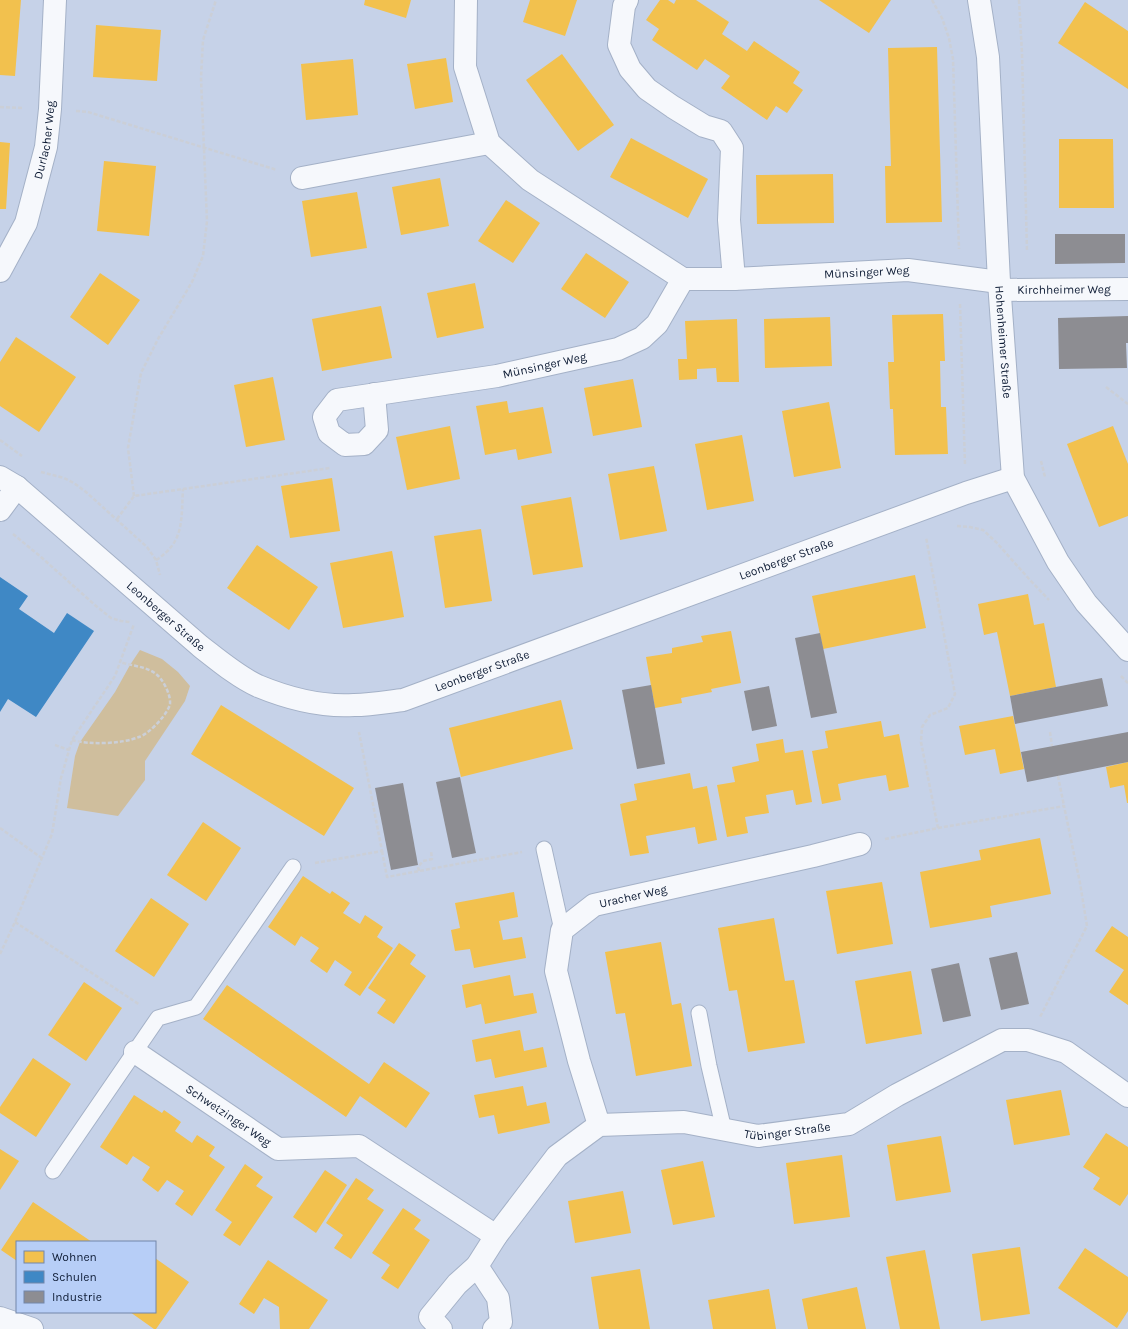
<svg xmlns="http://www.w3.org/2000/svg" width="1128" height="1329" font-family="Karla,sans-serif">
  <rect width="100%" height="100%" fill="#c6d2e8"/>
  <path fill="#cfbe9d" d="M140 650 162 659 178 672 190 686 185 701 145 761V780L118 816 67 808 75 756 80 742 115 692 130 665Z"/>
  <g fill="#f2c14e">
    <path d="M0 0H21L15 76 0 75Z"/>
    <path d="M365 0H411L406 18 364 5Z"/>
    <path d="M530 0H577L565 36 523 22Z"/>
    <path d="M660 0H668L674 4 676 0H696L729 22 722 34 747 51 754 41 800 72 793 83 803 90 787 113 776 106 767 120 721 88 730 76 705 59 697 70 652 40 659 29 646 20Z"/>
    <path d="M819 0H891L869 33Z"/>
    <path d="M1085 2 1128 31V89L1058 43Z"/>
    <path d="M96 25 161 30 157 81 93 77Z"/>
    <path d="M937 47 942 222 886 223 885 166H891L888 48Z"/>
    <path d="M562 54 614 125 578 151 526 80Z"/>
    <path d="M446 58 453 102 415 109 407 64Z"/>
    <path d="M353 59 358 115 306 120 301 64Z"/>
    <path d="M631 138 708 179 688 218 610 177Z"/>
    <path d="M1059 139H1113L1114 208H1059Z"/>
    <path d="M0 142 10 143 6 209H0Z"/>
    <path d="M104 161 156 166 149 236 97 231Z"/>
    <path d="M833 174 834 223 757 224 756 175Z"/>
    <path d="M440 178 449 226 401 235 392 187Z"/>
    <path d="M357 192 367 248 311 257 302 201Z"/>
    <path d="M506 200 540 223 513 263 478 241Z"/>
    <path d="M586 253 629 282 605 318 561 289Z"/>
    <path d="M100 273 140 300 108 345 70 317Z"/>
    <path d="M475 283 484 328 437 338 427 293Z"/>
    <path d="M381 306 392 358 322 371 312 319Z"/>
    <path d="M943 314 945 361H940L941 407H946L948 454 895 455 893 409H890L888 362H894L892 315Z"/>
    <path d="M830 317 832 366 765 368 764 319Z"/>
    <path d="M737 319 739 382H717L716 368 697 369V379L679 380 678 359H687L685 321Z"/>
    <path d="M16 337 76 377 39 432 0 406V362Z"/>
    <path d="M273 377 285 440 246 447 234 385Z"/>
    <path d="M633 379 642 427 593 436 584 388Z"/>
    <path d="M507 401 509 413 543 407 552 453 518 460 516 449 485 455 476 406Z"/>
    <path d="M829 402 841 468 794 477 782 411Z"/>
    <path d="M450 426 460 479 407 490 396 437Z"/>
    <path d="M1113 426 1128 464V516L1099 527 1067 444Z"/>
    <path d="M742 435 754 501 707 510 695 444Z"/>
    <path d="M654 466 667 531 620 540 608 474Z"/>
    <path d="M332 478 340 531 290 538 281 486Z"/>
    <path d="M571 497 583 567 533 575 521 506Z"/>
    <path d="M481 529 492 601 445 608 434 536Z"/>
    <path d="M257 545 318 587 289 630 227 588Z"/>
    <path d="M392 551 404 617 343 628 330 563Z"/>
    <path d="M915 575 926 628 823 649 812 596Z"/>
    <path d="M1028 594 1034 625 1044 623 1056 687 1010 696 997 632 984 635 978 604Z"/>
    <path d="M731 631 741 683 711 689 712 692 681 698 682 703 655 708 646 657 672 653V648L703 642 701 636Z"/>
    <path d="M561 700 573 749 461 777 449 728Z"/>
    <path d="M221 705 354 788 324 836 191 754Z"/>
    <path d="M1013 716 1024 769 1000 774 995 749 965 755 959 726Z"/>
    <path d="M881 721 884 737 899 734 909 787 889 791 886 775 862 779 838 784 841 800 822 804 812 751 828 748 825 731Z"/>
    <path d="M783 739 785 753 803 750 812 802 796 805 793 790 766 795 769 813 745 817 748 833 727 837 717 785 735 782 732 767 759 761 756 744Z"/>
    <path d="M1128 762V803H1127L1124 785 1110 788 1106 767Z"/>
    <path d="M690 773 693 789 707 786 717 840 698 844 695 827 646 836 649 853 630 856 620 804 637 800 634 784Z"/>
    <path d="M203 822 241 848 206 901 167 875Z"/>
    <path d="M1040 838 1051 894 990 906 992 917 930 928 920 872 981 860 979 850Z"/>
    <path d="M303 876 330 894 332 891 350 903 343 913 360 924 365 915 383 927 377 937 393 948 360 996 344 985 352 972 335 960 327 973 310 961 319 948 301 936 295 946 268 927Z"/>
    <path d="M882 882 893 944 837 954 826 891Z"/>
    <path d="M514 892 518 917 499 921 503 940 522 937 526 958 474 968 470 949 455 951 451 930 460 928 455 903Z"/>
    <path d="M151 898 189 924 154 977 115 951Z"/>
    <path d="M774 918 785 981 794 980 805 1043 748 1052 737 990 729 991 718 928Z"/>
    <path d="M1112 926 1128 937V1005L1109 992 1124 970 1095 951Z"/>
    <path d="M661 942 672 1005 681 1003 692 1066 636 1076 625 1013 616 1014 605 952Z"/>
    <path d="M399 943 416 955 410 964 426 976 394 1024 377 1013 386 1000 368 988Z"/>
    <path d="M911 971 922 1034 866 1044 855 981Z"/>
    <path d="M510 975 514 996 533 993 537 1013 485 1024 481 1004 466 1008 462 985Z"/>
    <path d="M84 982 122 1008 86 1061 48 1035Z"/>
    <path d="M227 985 369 1084 384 1062 430 1093 406 1128 360 1096 346 1117 203 1019Z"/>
    <path d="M520 1030 524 1051 543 1047 547 1067 495 1078 491 1059 476 1062 472 1040Z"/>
    <path d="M33 1058 71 1084 36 1137 0 1113V1107Z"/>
    <path d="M523 1086 527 1106 546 1102 550 1123 498 1134 494 1115 479 1118 474 1095Z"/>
    <path d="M1061 1090 1070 1135 1014 1145 1006 1100Z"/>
    <path d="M134 1095 162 1113 164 1110 181 1122 175 1131 192 1143 197 1135 215 1147 209 1156 225 1167 192 1216 175 1204 184 1191 167 1180 158 1192 142 1180 150 1167 133 1156 127 1165 100 1147Z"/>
    <path d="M1106 1133 1128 1147V1194L1120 1206 1093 1189 1100 1178 1083 1167Z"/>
    <path d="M941 1136 951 1192 896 1201 887 1145Z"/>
    <path d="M0 1149 19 1161 0 1190Z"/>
    <path d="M842 1155 850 1217 794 1224 786 1163Z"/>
    <path d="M703 1161 715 1217 673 1225 661 1170Z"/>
    <path d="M245 1164 263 1177 256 1186 273 1197 240 1246 223 1235 232 1222 215 1210Z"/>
    <path d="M325 1170 347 1185 316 1233 293 1217Z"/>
    <path d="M356 1178 374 1190 367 1199 384 1210 351 1259 334 1248 343 1235 326 1223Z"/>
    <path d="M623 1191 631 1233 575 1243 568 1201Z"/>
    <path d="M33 1202 61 1221 92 1242H17V1261L1 1250Z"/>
    <path d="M403 1208 421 1220 414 1229 430 1240 398 1289 381 1278 390 1265 372 1253Z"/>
    <path d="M1020 1247 1030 1314 981 1321 972 1254Z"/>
    <path d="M1085 1248 1128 1277V1311L1117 1328 1058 1288Z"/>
    <path d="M925 1250 940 1329H900L886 1257Z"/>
    <path d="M155 1258 189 1282 156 1329H154L130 1312H155Z"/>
    <path d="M268 1260 328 1300 309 1329H280L279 1307 264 1298 254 1314 239 1304Z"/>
    <path d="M640 1269 650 1329H599L591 1277Z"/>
    <path d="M857 1287 866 1329H808L802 1299Z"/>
    <path d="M769 1289 776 1329H713L708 1300Z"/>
  </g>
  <path fill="#3f88c5" d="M0 577 28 596 19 609 54 633 67 613 94 631 36 717 8 699 0 712Z"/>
  <g fill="#8d8d92">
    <path d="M1055 234H1125V263L1055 264Z"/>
    <path d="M1128 316V343H1126L1127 368 1059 369 1058 318Z"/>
    <path d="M820 633 837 713 811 718 795 638Z"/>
    <path d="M1102 678 1108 706 1015 724 1010 696Z"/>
    <path d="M651 685 665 764 637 769 622 690Z"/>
    <path d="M769 686 777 726 752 731 744 691Z"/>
    <path d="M1128 732V762L1027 782 1021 752Z"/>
    <path d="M460 777 476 853 452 858 436 782Z"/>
    <path d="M403 783 418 865 391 870 375 788Z"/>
    <path d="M1017 952 1029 1004 1001 1010 989 958Z"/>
    <path d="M959 963 971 1016 943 1022 931 969Z"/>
  </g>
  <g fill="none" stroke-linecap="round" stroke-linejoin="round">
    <defs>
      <g id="lane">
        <path d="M544 849 562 930"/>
        <path d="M699 1013 709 1066 724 1130"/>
        <path d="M53 1171 158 1018 196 1007 293 867"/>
      </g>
      <g id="street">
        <path d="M466 0 465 67 489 143 530 180 683 279"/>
        <path d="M627 0 624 6 619 45 630 69 647 89 673 107 704 126 721 131 732 148 729 220 734 279"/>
        <path id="s1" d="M979 0 988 57 999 282 1013 478 1058 562 1086 603 1128 650"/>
        <path d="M302 178 489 143"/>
        <path id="s2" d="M0 271 26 223 46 147 50 109 55 0"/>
        <path id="s3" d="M1001 290 1128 289"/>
        <path id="s4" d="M374 394 377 430 364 444 345 445 329 433 324 417 337 400 497 376 618 349 642 338 657 324 683 279H734L908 270 999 282"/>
        <path id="s5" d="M0 477 17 487 200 646C218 660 238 677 258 686 287 698 322 707 354 705 370 705 387 702 403 700L966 493 1013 478"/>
        <path d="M0 510 17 487"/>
        <path id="s6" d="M135 1052 278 1149 359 1146 496 1236"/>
        <path id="s7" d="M599 1125 579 1061 556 971 562 930 594 905 813 856 860 844"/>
        <path d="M477 1266 498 1298 501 1322 494 1329"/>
        <path d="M0 1318 32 1329"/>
        <path id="s8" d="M441 1329 430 1317 457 1284 477 1266 496 1236 557 1156 599 1125 684 1122 758 1136 849 1124 897 1095 1002 1040H1028L1066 1052 1128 1096"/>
      </g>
    </defs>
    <use href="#lane" stroke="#a4b1c7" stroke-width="17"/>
    <use href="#street" stroke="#a4b1c7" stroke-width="24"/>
    <g stroke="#cbcfd7" stroke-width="2.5" stroke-dasharray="4 2" stroke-linecap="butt">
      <path d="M932 0 942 18 949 38 953 59 959 249"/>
      <path d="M1019 0 1022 53 1027 251"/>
      <path d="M0 107 23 108"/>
      <path d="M76 111 88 112 277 170"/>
      <path d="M960 304 965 465"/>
      <path d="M1106 387 1128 404"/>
      <path d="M0 440 22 456"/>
      <path d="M1041 461 1045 477"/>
      <path d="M41 472 64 478 74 483 86 492 147 547 156 560 160 575"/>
      <path d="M134 496 128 448 141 373 158 339 192 282 203 256 207 221 201 78 203 40 216 0"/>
      <path d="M117 519 134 496 330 468"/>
      <path d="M957 526 970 527 983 530 996 542 1030 580 1049 600"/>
      <path d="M13 534 41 557 96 606 111 618 121 621 130 622"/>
      <path d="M156 560C185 542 181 519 183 489"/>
      <path d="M1121 676 1128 683"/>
      <path d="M1050 732 1052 746"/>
      <path d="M72 740C89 745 122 744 139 737 149 734 168 714 170 704 171 695 163 679 156 674 146 666 131 666 120 662"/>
      <path d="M55 745 69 750"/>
      <path d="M1058 776 1064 806"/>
      <path d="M0 828 43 859"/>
      <path d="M938 828 1064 806 1080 883 1087 926 1040 1017"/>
      <path d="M885 839 938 828 921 742 922 727 930 715 948 708 955 694 926 537"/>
      <path d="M382 851 387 877 522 852"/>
      <path d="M315 863 382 851 359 732"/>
      <path d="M419 871 418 867 423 861 432 859 431 851"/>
      <path d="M15 922 140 1005"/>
      <path d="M0 954 15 922 52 834 61 778 72 740 115 676 134 624"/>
    </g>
    <use href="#lane" stroke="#f6f8fc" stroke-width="15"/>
    <use href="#street" stroke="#f6f8fc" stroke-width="22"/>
  </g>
  <g text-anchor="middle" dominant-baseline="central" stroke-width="4" stroke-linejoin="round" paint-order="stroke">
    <g font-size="12" fill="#0d1b34" stroke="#b7cef7">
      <text stroke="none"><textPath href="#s2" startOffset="140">Durlacher Weg</textPath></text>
      <text stroke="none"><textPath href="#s4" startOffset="701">Münsinger Weg</textPath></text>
      <text stroke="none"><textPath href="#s3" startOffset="63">Kirchheimer Weg</textPath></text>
      <text stroke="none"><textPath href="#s1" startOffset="343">Hohenheimer Straße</textPath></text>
      <text stroke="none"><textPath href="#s4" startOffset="343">Münsinger Weg</textPath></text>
      <text stroke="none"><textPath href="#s5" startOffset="889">Leonberger Straße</textPath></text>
      <text stroke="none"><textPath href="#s5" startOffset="217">Leonberger Straße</textPath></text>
      <text stroke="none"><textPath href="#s5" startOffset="565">Leonberger Straße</textPath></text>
      <text stroke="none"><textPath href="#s7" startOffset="282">Uracher Weg</textPath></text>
      <text stroke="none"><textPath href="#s6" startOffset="113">Schwetzinger Weg</textPath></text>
      <text stroke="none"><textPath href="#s8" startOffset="464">Tübinger Straße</textPath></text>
    </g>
  </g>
  <rect x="16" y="1241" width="140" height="72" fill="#b7cef7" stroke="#7386a9"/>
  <rect x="24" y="1251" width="20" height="12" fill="#f2c14e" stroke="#7386a9"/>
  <text x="52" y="1261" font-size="12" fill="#0d1b34">Wohnen</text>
  <rect x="24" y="1271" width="20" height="12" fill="#3f88c5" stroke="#7386a9"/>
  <text x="52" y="1281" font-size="12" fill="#0d1b34">Schulen</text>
  <rect x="24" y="1291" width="20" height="12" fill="#8d8d92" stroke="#7386a9"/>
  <text x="52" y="1301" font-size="12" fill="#0d1b34">Industrie</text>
</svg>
